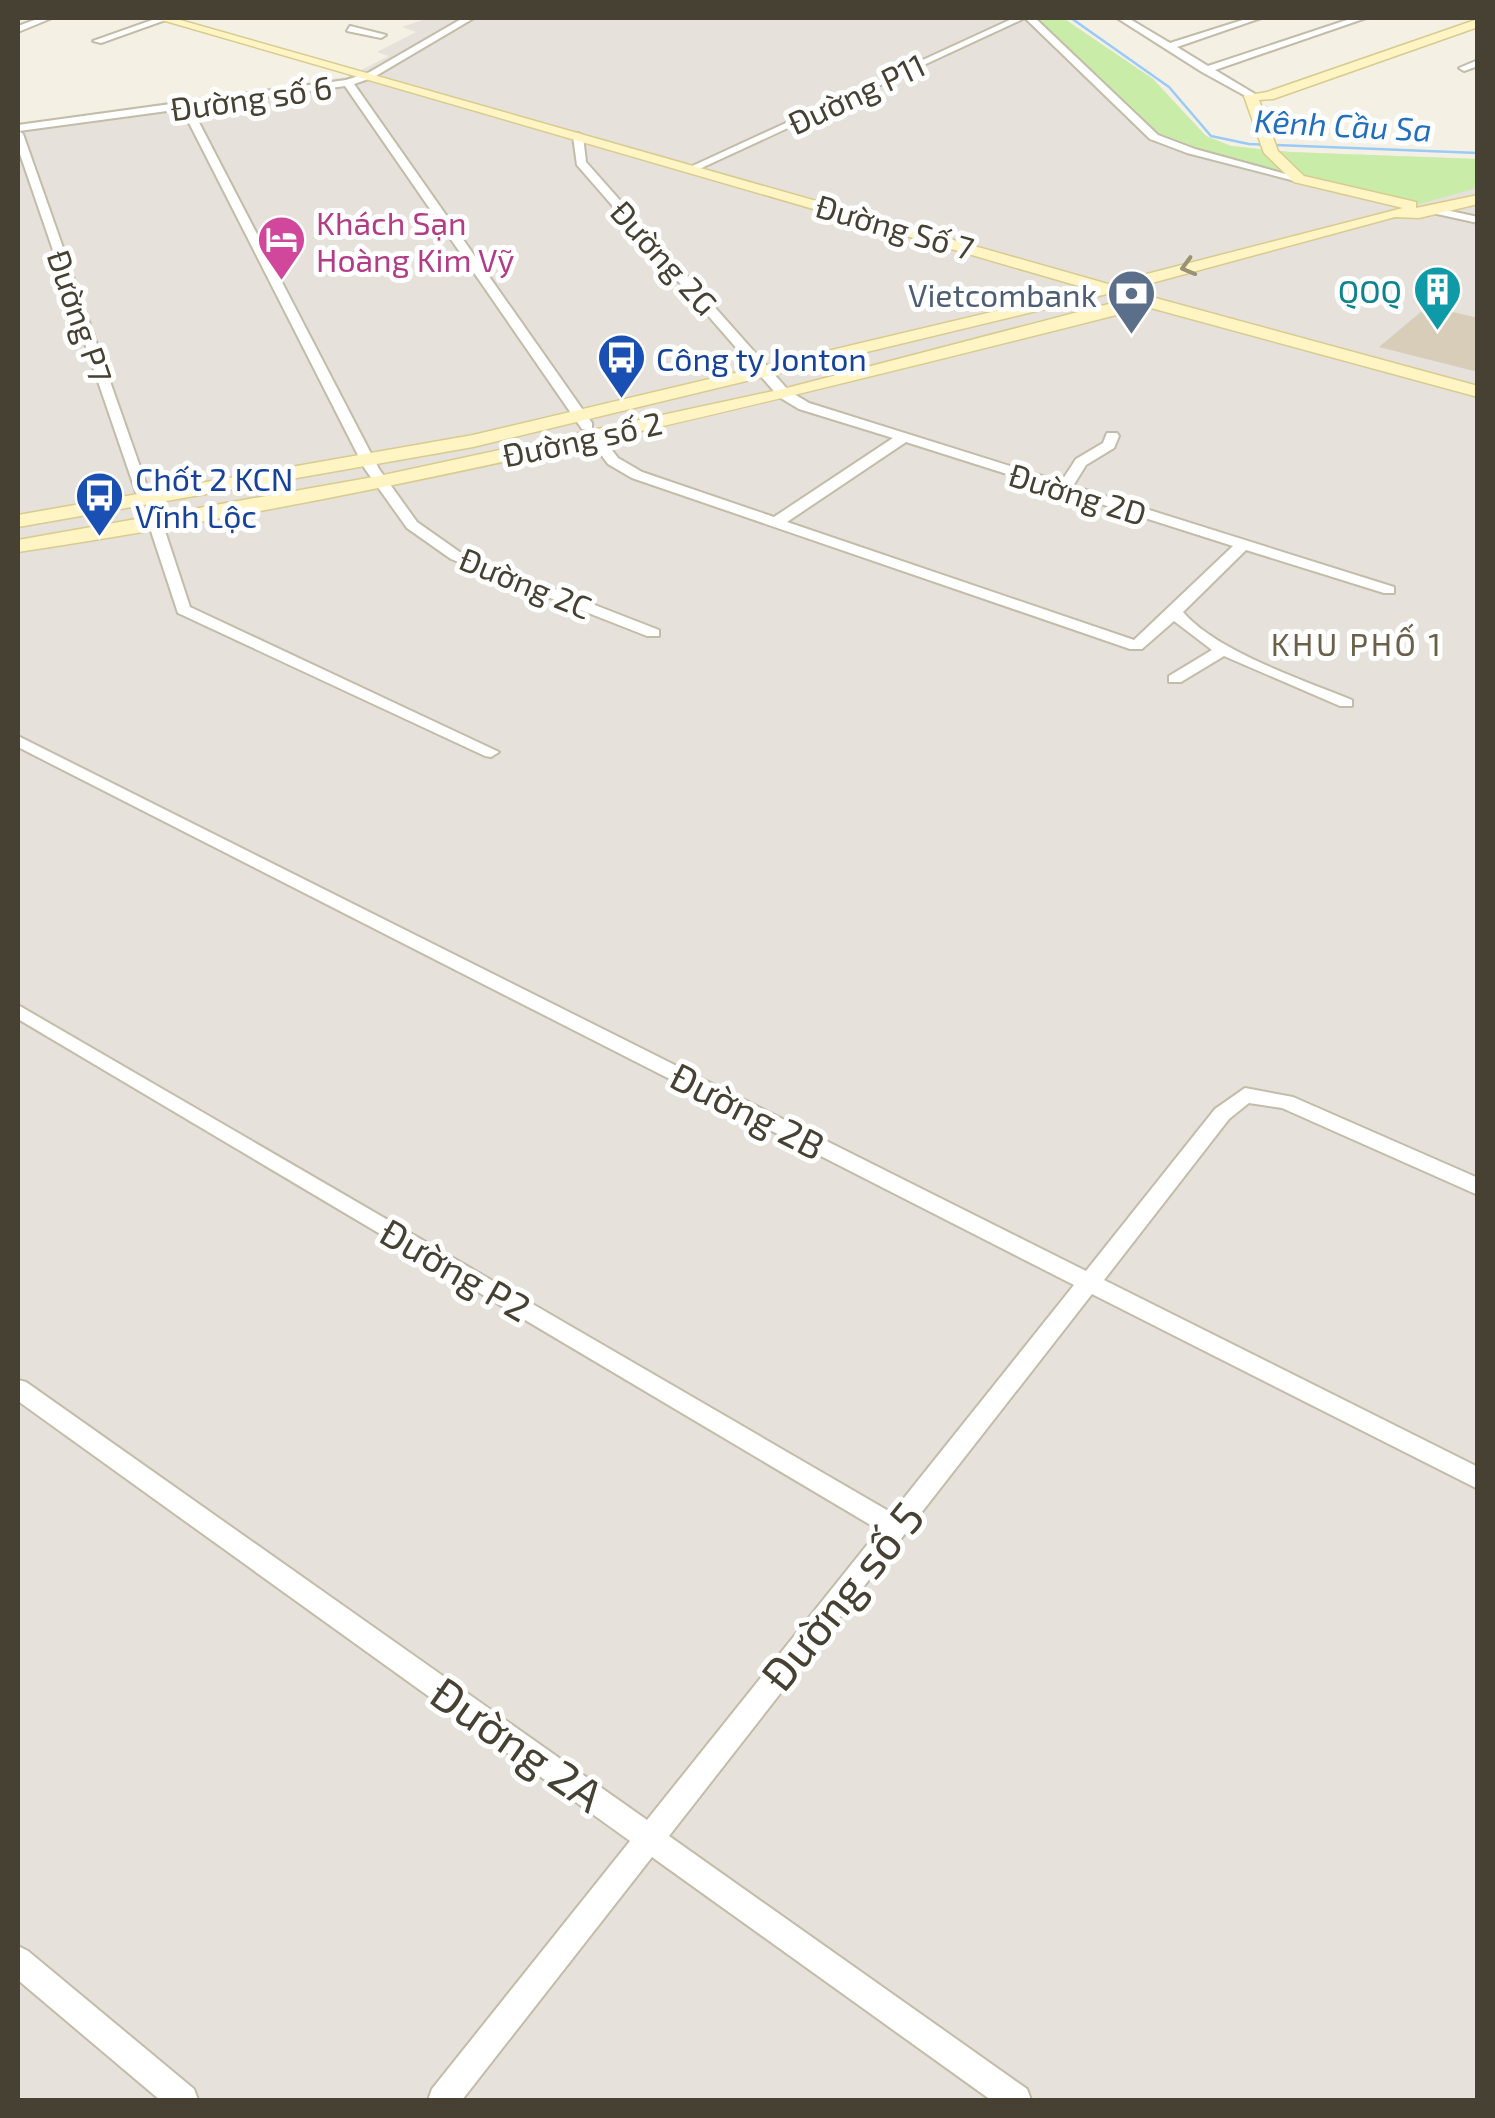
<svg xmlns="http://www.w3.org/2000/svg" width="1495" height="2118" font-family="'Exo 2',sans-serif">
  <rect width="100%" height="100%" fill="#f4f1e4"/>
  <path fill="#e6e1da" d="M428 18H1063L1153 79 1206 136 1231 146 1290 152 1477 159V2100H18V123L347 77 389 56 377 52 416 32 402 27Z"/>
  <path fill="#c9eda9" d="M1035 18H1063L1153 79 1206 136 1231 146 1290 152 1477 159V188L1416 205 1179 146 1161 137Z"/>
  <g fill="none" stroke-linecap="round" stroke-linejoin="round">
    <path stroke="#9acaf8" stroke-width="2.5" d="M1071 18 1169 87 1211 136 1249 144 1478 153"/>
  </g>
  <path fill="#d7cdb9" d="M1428 306 1478 318V372L1379 347Z"/>
  <g fill="none" stroke-linecap="round" stroke-linejoin="round">
    <defs>
      <g id="street">
        <path d="M40 18H52L18 32V26Z"/>
        <path d="M158 18H171L101 43 93 41Z"/>
        <path d="M463 18H474L374 77 354 84 592 423V429H582L345 86 191 107 379 469 417 522 461 553 659 630V636H647L451 559 407 528 365 469 182 109 19 131 23 134 151 498 139 501 18 148V125L346 80 368 73Z"/>
        <path d="M1014 18H1025L697 170 688 168Z"/>
        <path d="M1025 18H1035L1158 135 1195 149 1304 179 1295 181 1187 153 1150 139Z"/>
        <path d="M1117 18H1128L1170 43 1249 18H1261L1177 47 1208 66 1353 18H1366L1215 70 1255 94 1251 99 1202 72Z"/>
        <path d="M350 26 386 35 381 38 347 31Z"/>
        <path d="M1478 60V66L1464 71 1459 68Z"/>
        <path d="M578 133 583 136 586 162 789 391 809 403 1061 482 1076 459 1103 443 1107 433H1117L1119 436 1114 448 1086 465 1073 486 1394 587V593H1384L1246 550 1183 612C1216 651 1303 680 1352 700V706H1340L1224 656 1181 682H1169V676L1212 650 1174 621 1142 649H1130L632 478 608 464 587 436 589 433H599L618 458 642 472 774 517 893 438 799 409 779 397 577 165 573 136ZM906 442 1233 546 1134 640 787 522Z"/>
        <path d="M1432 207 1478 217V223L1428 212 1426 210Z"/>
        <path d="M155 518 162 522 190 607 499 752 491 757 485 756 178 613 148 522Z"/>
        <path d="M18 736 1086 1271 1215 1109 1245 1088 1293 1097 1478 1178V1195L1282 1108 1249 1103 1229 1119 1104 1280 1478 1467V1489L1092 1294 669 1836 1027 2089 1031 2100H991L652 1857 462 2100H428L432 2089 630 1841 18 1401V1380L26 1382 647 1820 879 1530 18 1019V1005L892 1513 1074 1285 18 747Z"/>
        <path d="M18 1946 28 1951 194 2089 198 2100H160L18 1980Z"/>
      </g>
      <path id="secondary" d="M155 18H173L1108 284 1403 208 1294 182 1264 153 1244 96 1267 92 1478 19V27L1273 99 1259 100 1278 151 1304 176 1416 202V208L1478 195V204L1419 218 1395 217 1126 290 1478 386V397L1140 305 1128 312C761 405 392 496 18 552V540L379 476 783 389 1124 300 1107 294 473 447 18 527V515L473 435 1089 289Z"/>
    </defs>
    <use href="#street" stroke="#c3bca9" stroke-width="4"/>
    <use href="#secondary" stroke="#d8cb8f" stroke-width="3"/>
    <use href="#street" fill="#fff" fill-rule="evenodd"/>
    <use href="#secondary" fill="#fff5c4" fill-rule="evenodd"/>
  </g>
  <defs><path id="oneway-chevron" d="M-2-3.5L2.5 0L-2 3.5" fill="none" stroke-width="1.6" stroke-linecap="round" stroke-linejoin="round" transform="scale(2.5)"/></defs>
  <use stroke="#9a9274" href="#oneway-chevron" transform="translate(1188 267) rotate(164)"/>
  <defs>
    <symbol id="hotel-pin" viewBox="-11 -11 22 30"><path d="M0 17L-7.5 6A9.5 9.5 0 1 1 7.5 6Z" fill="#d1479c" stroke="#fff"/><path d="M-6-4.5h1.5V1H6V5H4.5V3h-9V5H-6ZM-4 0a1.8 1.8 0 1 1 3.6 0ZM.5 0V-2.5h3Q6-2.5 6 0Z" fill="#fff"/></symbol>
    <symbol id="building-pin" viewBox="-11 -11 22 30"><path d="M0 17L-7.5 6A9.5 9.5 0 1 1 7.5 6Z" fill="#0f9aa8" stroke="#fff"/><path d="M-4-6H4V6H1V3H-1V6H-4ZM-2.5-4.3h1.7v1.8h-1.7ZM.8-4.3h1.7v1.8H.8ZM-2.5-1h1.7V.8h-1.7ZM.8-1h1.7V.8H.8Z" fill="#fff"/></symbol>
    <symbol id="bank-pin" viewBox="-11 -11 22 30"><path d="M0 17L-7.5 6A9.5 9.5 0 1 1 7.5 6Z" fill="#5c6f8a" stroke="#fff"/><path d="M-6-4H6V4H-6ZM0-2.3a2.3 2.3 0 1 0 0 4.6a2.3 2.3 0 1 0 0-4.6Z" fill="#fff"/></symbol>
    <symbol id="bus-pin" viewBox="-11 -11 22 30"><path d="M0 17L-7.5 6A9.5 9.5 0 1 1 7.5 6Z" fill="#1a4fb4" stroke="#fff"/><path d="M-5-6H5V4H4V6H2V4H-2V6H-4V4H-5ZM-3.5-4V0h7V-4ZM-3.5 1.2v1.5H-2V1.2ZM2 1.2v1.5H3.5V1.2Z" fill="#fff"/></symbol>
  </defs>
  <g fill-rule="evenodd">
    <use href="#hotel-pin" x="254" y="212" width="55" height="75"/>
    <use href="#building-pin" x="1410" y="262" width="55" height="75"/>
    <use href="#bank-pin" x="1104" y="266" width="55" height="75"/>
    <use href="#bus-pin" x="594" y="330" width="55" height="75"/>
    <use href="#bus-pin" x="72" y="468" width="55" height="75"/>
  </g>
  <g text-anchor="middle" dominant-baseline="central" stroke-width="10" stroke-linejoin="round" paint-order="stroke">
    <g font-size="32" fill="#474133" stroke="#fff">
      <text transform="translate(856 93) rotate(-25)">Đường P11</text>
      <text transform="translate(251 97) rotate(-8)">Đường số 6</text>
      <text transform="translate(895 226) rotate(16)">Đường Số 7</text>
      <text transform="translate(665 257) rotate(48)">Đường 2G</text>
      <text transform="translate(81 316) rotate(71)">Đường P7</text>
      <text transform="translate(582 438) rotate(-12)">Đường số 2</text>
      <text transform="translate(1078 493) rotate(17)">Đường 2D</text>
      <text transform="translate(526 582) rotate(22)">Đường 2C</text>
    </g>
    <g font-size="32" font-style="italic" fill="#226fbe" stroke="#fff">
      <text transform="translate(1343 124) rotate(3)">Kênh Cầu Sa</text>
    </g>
    <g font-size="32" fill="#b23c85" stroke="#fff" text-anchor="start">
      <text x="316" y="222">Khách Sạn<tspan x="316" dy="37">Hoàng Kim Vỹ</tspan></text>
    </g>
    <g font-size="32" fill="#0d838f" stroke="#fff" text-anchor="end">
      <text x="1402" y="290">QOQ</text>
    </g>
    <g font-size="32" fill="#4e5e75" stroke="#fff" text-anchor="end">
      <text x="1097" y="294">Vietcombank</text>
    </g>
    <g font-size="32" fill="#164399" stroke="#fff" text-anchor="start">
      <text x="656" y="358">Công ty Jonton</text>
      <text x="135" y="478">Chốt 2 KCN<tspan x="135" dy="37">Vĩnh Lộc</tspan></text>
    </g>
    <g font-size="32" letter-spacing="2.5" fill="#6b604a" stroke="#fff">
      <text x="1357" y="643">KHU PHỐ 1</text>
    </g>
    <g font-size="38" fill="#474133" stroke="#fff">
      <text transform="translate(748 1110) rotate(27)">Đường 2B</text>
      <text transform="translate(456 1269) rotate(30)">Đường P2</text>
    </g>
    <g font-size="45" fill="#474133" stroke="#fff">
      <text transform="translate(841 1595) rotate(-51)">Đường số 5</text>
      <text transform="translate(518 1743) rotate(35)">Đường 2A</text>
    </g>
  </g>
  <rect width="1495" height="2118" fill="none" stroke="#474133" stroke-width="40"/>
</svg>
